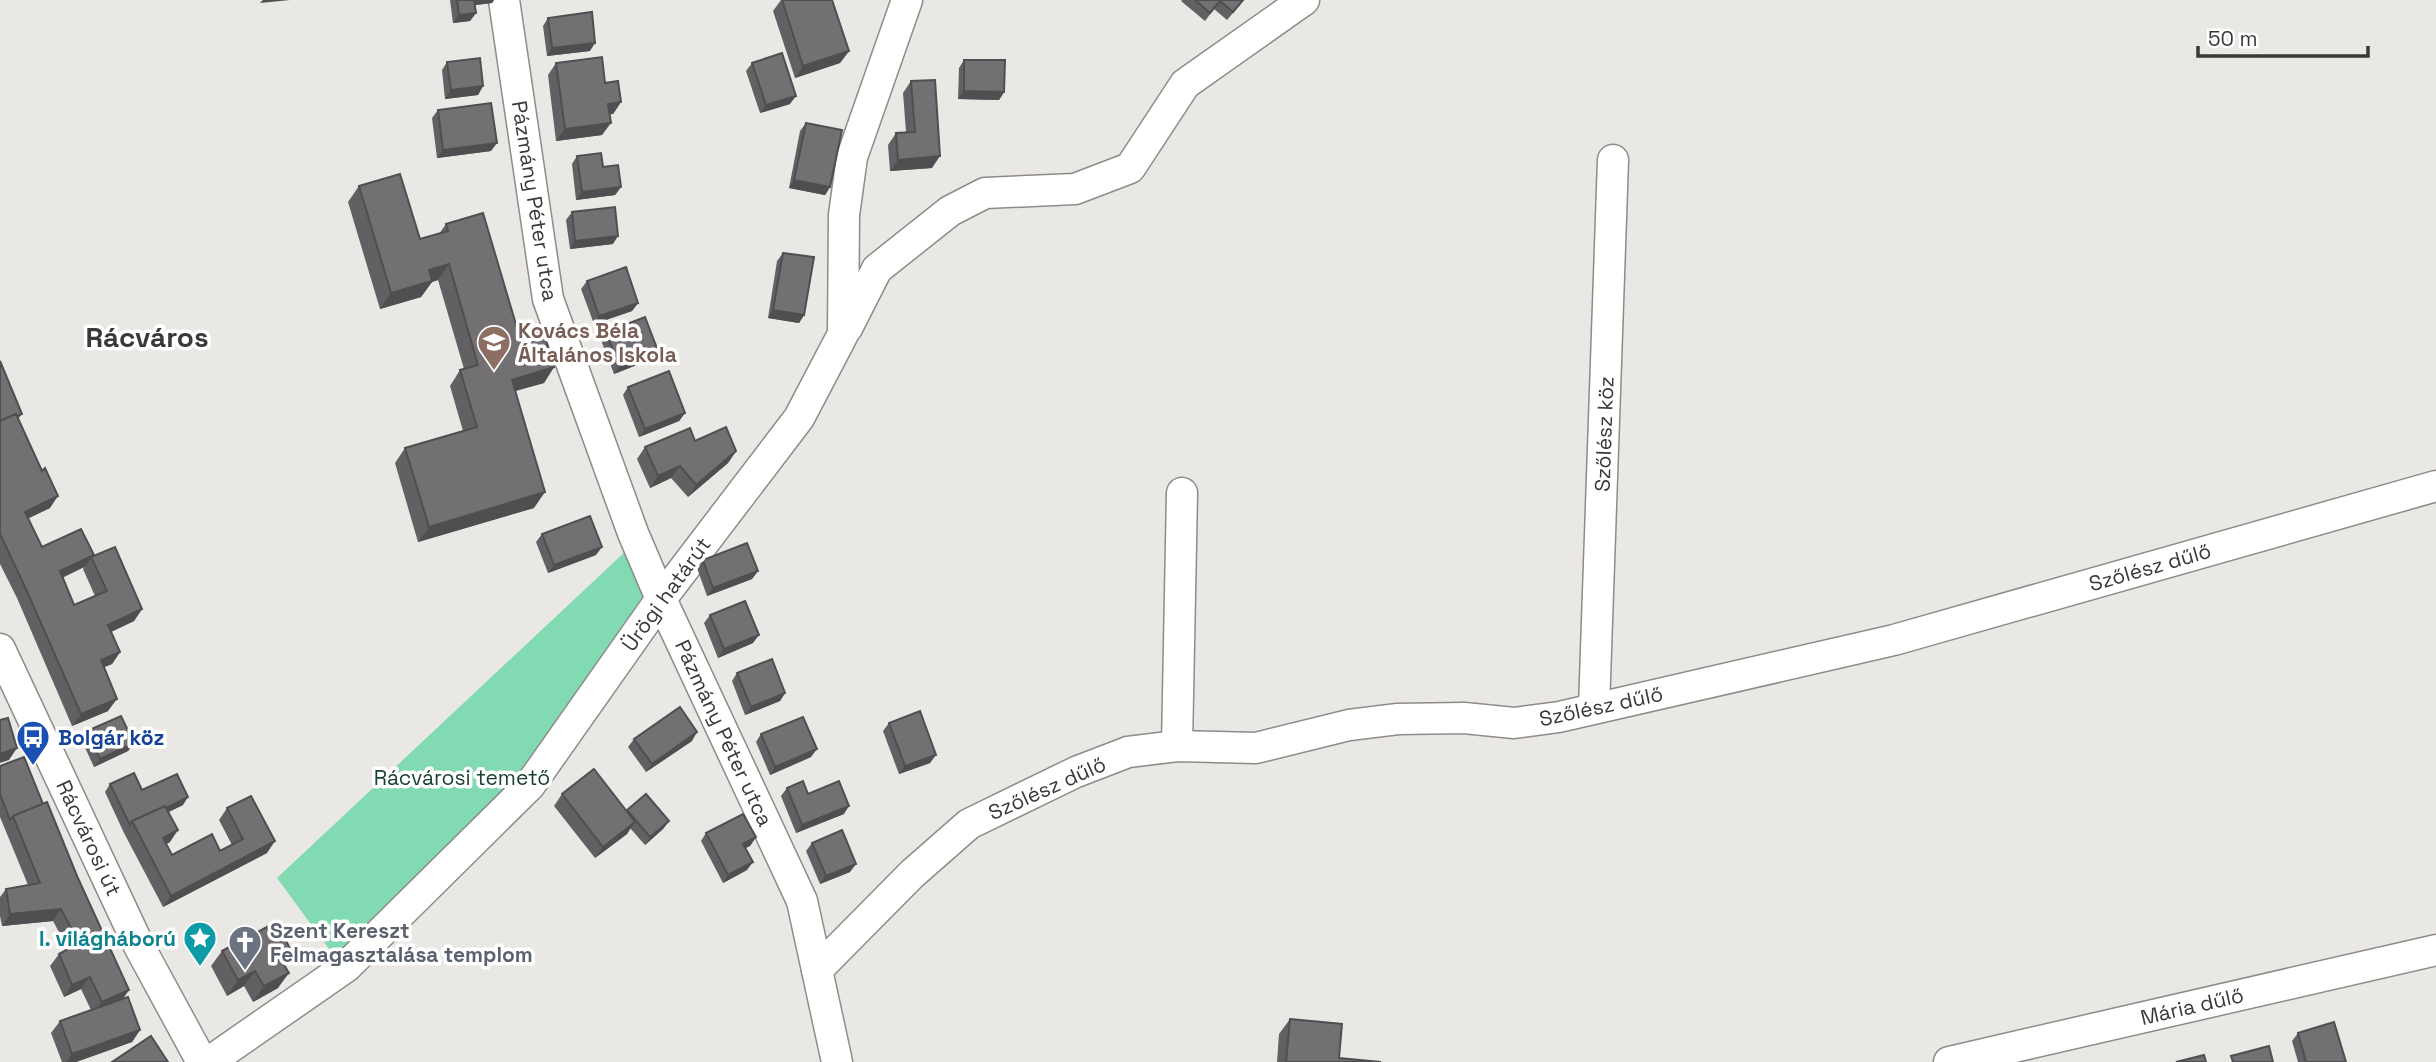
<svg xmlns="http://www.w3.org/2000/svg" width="2436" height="1062" font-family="'Space Grotesk',sans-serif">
  <rect width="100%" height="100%" fill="#eae8e5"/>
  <path fill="#81dab1" d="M628 549 658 604 530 785 338 961 277 878Z"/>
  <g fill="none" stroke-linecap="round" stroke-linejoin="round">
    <defs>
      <g id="minor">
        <path d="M504 0 548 299 633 533 661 599 802 901 837 1062"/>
        <path d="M847 328 877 269 950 211 985 193 1075 189 1130 168 1185 84 1304 0"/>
        <path d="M0 649 139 946 202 1062"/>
        <path d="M1594 708 1613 160"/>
        <path d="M1177 746 1182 493"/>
        <path d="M817 970 912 874 969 824 1076 772 1128 752 1177 746 1256 748 1349 725 1398 719 1464 718 1514 723 1559 717 1894 640 2436 486"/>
        <path d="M209 1062 346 967 530 785 661 599 799 418 843 334 844 215 852 157 907 0"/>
        <path d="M1949 1062 2436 950"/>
      </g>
    </defs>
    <use href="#minor" stroke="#8e8b89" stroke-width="33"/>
    <use href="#minor" stroke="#fff" stroke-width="30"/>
  </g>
  <g fill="#636063" fill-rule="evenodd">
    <path d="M450 0H494L492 3 475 5 476 13 470 21 453 23Z"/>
    <path d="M781 0H832L849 51 840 63 795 78 773 11Z"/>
    <path d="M1182 0H1244L1227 20 1214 9 1205 21 1181 1Z"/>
    <path d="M548 18 590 51 547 56 543 26Z"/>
    <path d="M964 60 1004 92 999 100 958 99 959 68Z"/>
    <path d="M447 62 483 86 478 95 445 99 442 70Z"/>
    <path d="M556 63 605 83 621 102 613 114H610L602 135 556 141 548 75Z"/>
    <path d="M752 63 790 104 760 113 746 71Z"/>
    <path d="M911 81 932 168 890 171 888 145 896 133 906 132 903 93Z"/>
    <path d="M438 110 491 151 437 158 432 118Z"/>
    <path d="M806 123 830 187 825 195 789 188 800 131Z"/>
    <path d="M577 156 603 167 621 187 615 195 576 200 572 164Z"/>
    <path d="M359 186 420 239 439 234 446 224 520 338 554 367 544 383 515 391 534 508 418 542 395 463 405 448 463 431 450 386 460 370 464 369 438 280 432 282 421 297 380 309 348 202Z"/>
    <path d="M572 212 613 244 570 249 566 220Z"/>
    <path d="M783 253 804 315 799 323 768 318 777 261Z"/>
    <path d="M587 281 638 303 632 311 594 324 581 289Z"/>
    <path d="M606 332 658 351 652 359 614 374 601 340Z"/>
    <path d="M0 361 22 414 18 419 50 508 28 518 42 547 94 555 92 557 142 609 134 621 111 632 120 652 112 664 104 667 108 711 72 726 17 598 0 564ZM84 567 83 569 95 596 74 605 62 578Z"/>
    <path d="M628 387 685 413 679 421 639 437 623 395Z"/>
    <path d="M695 441 736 451 728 463 688 497 671 478 650 488 637 459 645 447Z"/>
    <path d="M542 534 596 555 548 573 536 542Z"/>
    <path d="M703 560 758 571 752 579 707 596 697 568Z"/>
    <path d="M710 615 753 643 718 658 704 623Z"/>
    <path d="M737 673 785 693 780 701 745 715 732 681Z"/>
    <path d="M889 723 930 763 899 774 883 731Z"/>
    <path d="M87 731 134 743 128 751 94 767 81 739Z"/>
    <path d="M761 734 811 757 770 775 756 742Z"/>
    <path d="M634 739 692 741 646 772 628 747Z"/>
    <path d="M0 766 43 804 124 998 140 1030 132 1042 76 1062H62L51 1033 60 1021 91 1010 81 989 64 997 50 966 59 954 68 949 53 921 2 926 0 916V897L6 889 28 885 0 817Z"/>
    <path d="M110 784 183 805 168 812 170 842 166 844 172 855 220 851 232 845 219 820 227 808 267 853 163 907 124 833 105 792Z"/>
    <path d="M787 788 808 794 844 814 796 833 781 796Z"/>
    <path d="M562 794 626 811 669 821 663 829 645 845 630 828 627 834 595 858 554 806Z"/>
    <path d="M706 833 756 837 750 846 745 848 747 870 723 883 701 841Z"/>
    <path d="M812 843 850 872 820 884 806 851Z"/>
    <path d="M222 951 284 965 278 988 253 1002 244 986 227 996 211 966Z"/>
    <path d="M1290 1019 1339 1058 1381 1062H1277L1279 1034Z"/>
    <path d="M2298 1033 2346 1062H2298L2292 1041Z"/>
  </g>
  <g fill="#504e50">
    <path d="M263 0H290L260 3Z"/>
    <path d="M472 0H494L492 3 468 6Z"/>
    <path d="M476 13 470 21 453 23 459 15Z"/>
    <path d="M595 43 590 51 547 56 552 48Z"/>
    <path d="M849 51 840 63 795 78 803 66Z"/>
    <path d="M483 86 478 95 445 99 451 90Z"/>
    <path d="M964 91 1004 92 999 100 958 99Z"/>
    <path d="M796 96 790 104 760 113 766 105Z"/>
    <path d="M621 102 613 114 600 116 608 104Z"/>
    <path d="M611 123 602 135 556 141 565 129Z"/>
    <path d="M497 143 491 151 437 158 443 150Z"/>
    <path d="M940 156 932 168 890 171 898 160Z"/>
    <path d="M794 180 830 187 825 195 789 188Z"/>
    <path d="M621 187 615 195 576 200 582 192Z"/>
    <path d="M618 236 613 244 570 249 575 241Z"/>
    <path d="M449 264 438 280 432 282 421 297 380 309 391 293 429 270Z"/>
    <path d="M638 303 632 311 594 324 599 316Z"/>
    <path d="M773 310 804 315 799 323 768 318Z"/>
    <path d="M658 351 652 359 614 374 619 366Z"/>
    <path d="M554 367 544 383 501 395 512 380Z"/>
    <path d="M685 413 679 421 639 437 645 429Z"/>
    <path d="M736 451 728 463 688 497 696 485Z"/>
    <path d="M680 466 671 478 650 488 658 476Z"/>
    <path d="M545 492 534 508 418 542 429 527Z"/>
    <path d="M58 496 50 508 17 524 25 512Z"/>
    <path d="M602 547 596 555 548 573 554 565Z"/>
    <path d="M94 555 84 567 51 583 60 571Z"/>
    <path d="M758 571 752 579 707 596 713 588Z"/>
    <path d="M142 609 134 621 100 637 108 625Z"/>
    <path d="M759 635 753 643 718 658 724 649Z"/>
    <path d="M120 652 112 664 92 672 101 660Z"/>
    <path d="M785 693 780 701 745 715 751 707Z"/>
    <path d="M117 699 108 711 72 726 81 714Z"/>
    <path d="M697 732 692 741 646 772 652 764Z"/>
    <path d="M134 743 128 751 94 767 100 759Z"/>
    <path d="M17 748 9 760 0 763V754Z"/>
    <path d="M817 749 811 757 770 775 775 767Z"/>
    <path d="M936 755 930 763 899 774 905 766Z"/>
    <path d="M188 797 183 805 136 828 133 823Z"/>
    <path d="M849 806 844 814 796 833 802 825Z"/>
    <path d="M669 821 663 829 645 845 650 837Z"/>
    <path d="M635 822 627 834 595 858 603 847Z"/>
    <path d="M178 830 170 842 155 850 163 838Z"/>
    <path d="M756 837 750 846 738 852 743 844Z"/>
    <path d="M275 841 267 853 163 907 171 896Z"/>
    <path d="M753 862 747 870 723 883 728 875Z"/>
    <path d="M856 864 850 872 820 884 826 876Z"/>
    <path d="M61 909 53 921 2 926 10 914Z"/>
    <path d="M293 954 282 969 281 960Z"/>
    <path d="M255 971 244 986 227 996 238 980Z"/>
    <path d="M289 973 278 988 253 1002 264 986Z"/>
    <path d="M90 977 81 989 64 997 72 985Z"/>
    <path d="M129 990 121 1002 93 1014 102 1002Z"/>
    <path d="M140 1030 132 1042 76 1062H66L72 1054Z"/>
  </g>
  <g fill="#737073" stroke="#504e50" stroke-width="2">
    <path d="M457 0H474L476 13 459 15Z"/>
    <path d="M782 0H832L849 51 803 66Z"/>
    <path d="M1195 0H1243L1233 12 1220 1 1210 13Z"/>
    <path d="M592 12 595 43 552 48 548 18Z"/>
    <path d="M782 53 796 96 766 105 752 63Z"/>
    <path d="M602 57 605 83 618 81 621 102 608 104 611 123 565 129 556 63Z"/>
    <path d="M480 58 483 86 451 90 447 62Z"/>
    <path d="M964 60H1005L1004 92 964 91Z"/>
    <path d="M935 80 940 156 898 160 896 133 915 132 911 81Z"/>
    <path d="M491 103 497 143 443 150 438 110Z"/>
    <path d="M806 123 842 130 830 187 794 180Z"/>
    <path d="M601 153 603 167 618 165 621 187 582 192 577 156Z"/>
    <path d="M400 174 420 239 448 231 446 224 483 213 520 338 543 331 554 367 512 380 545 492 429 527 405 448 477 427 460 370 478 365 449 264 429 270 432 281 391 293 359 186Z"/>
    <path d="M615 207 618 236 575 241 572 212Z"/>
    <path d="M783 253 814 257 804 315 773 310Z"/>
    <path d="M626 267 638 303 599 316 587 281Z"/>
    <path d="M645 317 658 351 619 366 606 332Z"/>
    <path d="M0 361 22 414 17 416 16 414 0 421Z"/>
    <path d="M669 371 685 413 645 429 628 387Z"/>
    <path d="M16 414 42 471 45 468 58 496 25 512 42 547 81 529 94 555 60 571 74 605 107 591 91 557 115 547 142 609 108 625 120 652 101 660 117 699 81 714 25 587 0 534V421Z"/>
    <path d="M726 427 736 451 696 485 680 466 658 476 645 447 690 428 695 441Z"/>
    <path d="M590 516 602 547 554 565 542 534Z"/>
    <path d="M747 543 758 571 713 588 703 560Z"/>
    <path d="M745 601 759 635 724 649 710 615Z"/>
    <path d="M772 659 785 693 751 707 737 673Z"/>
    <path d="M680 707 697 732 652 764 634 739Z"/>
    <path d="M920 711 936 755 905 766 889 723Z"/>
    <path d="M121 716 134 743 100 759 87 731Z"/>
    <path d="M803 717 817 749 775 767 761 734Z"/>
    <path d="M8 718 17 748 0 754V720Z"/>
    <path d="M24 757 43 804 13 816 10 820 0 794V766Z"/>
    <path d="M594 769 635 822 603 847 562 794Z"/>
    <path d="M134 773 142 790 177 774 188 797 166 808 165 806 132 821 130 825 110 784Z"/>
    <path d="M803 781 808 794 839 781 849 806 802 825 787 788Z"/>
    <path d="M646 794 669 821 650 837 627 810Z"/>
    <path d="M251 796 275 841 171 896 132 821 165 806 178 830 163 838 172 855 212 834 220 851 243 839 227 808Z"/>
    <path d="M47 802 77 876 129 990 102 1002 90 977 72 985 59 954 79 943 61 909 10 914 6 889 40 883 13 816Z"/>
    <path d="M743 814 756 837 743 844 753 862 728 875 706 833Z"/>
    <path d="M842 830 856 864 826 876 812 843Z"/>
    <path d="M276 922 293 954 281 960 289 973 264 986 255 971 238 980 222 951Z"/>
    <path d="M128 997 140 1030 72 1054 60 1021Z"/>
    <path d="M1290 1019 1342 1024 1339 1058 1381 1062H1286Z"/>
    <path d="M2334 1022 2346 1062H2306L2298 1033Z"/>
    <path d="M151 1036 168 1062H112Z"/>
    <path d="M2269 1046 2273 1062H2233L2231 1056Z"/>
    <path d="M2204 1055 2206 1062H2176Z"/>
  </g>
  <defs>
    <symbol id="school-pin" viewBox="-11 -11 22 30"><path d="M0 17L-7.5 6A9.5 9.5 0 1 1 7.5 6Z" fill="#8d6e63" stroke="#fff"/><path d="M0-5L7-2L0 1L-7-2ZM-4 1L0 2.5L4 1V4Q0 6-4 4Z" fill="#fff"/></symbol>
    <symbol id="bus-pin" viewBox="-11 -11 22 30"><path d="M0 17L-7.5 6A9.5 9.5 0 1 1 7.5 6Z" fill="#1a4fb4" stroke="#fff"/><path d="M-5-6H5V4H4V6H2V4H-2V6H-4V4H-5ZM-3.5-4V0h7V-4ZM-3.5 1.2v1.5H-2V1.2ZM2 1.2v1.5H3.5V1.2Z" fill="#fff"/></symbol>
    <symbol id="sight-pin" viewBox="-11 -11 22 30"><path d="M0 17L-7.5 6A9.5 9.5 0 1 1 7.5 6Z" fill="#0f9aa8" stroke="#fff"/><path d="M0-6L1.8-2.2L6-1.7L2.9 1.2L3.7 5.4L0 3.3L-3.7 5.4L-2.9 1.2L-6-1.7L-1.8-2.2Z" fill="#fff"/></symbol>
    <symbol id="church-pin" viewBox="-11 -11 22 30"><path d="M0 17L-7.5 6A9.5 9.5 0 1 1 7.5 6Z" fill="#6b7280" stroke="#fff"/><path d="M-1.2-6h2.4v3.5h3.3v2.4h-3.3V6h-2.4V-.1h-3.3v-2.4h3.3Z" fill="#fff"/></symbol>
  </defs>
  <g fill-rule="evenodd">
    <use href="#school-pin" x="475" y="323" width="38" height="52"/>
    <use href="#bus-pin" x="14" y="718" width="38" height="52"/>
    <use href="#sight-pin" x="181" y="919" width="38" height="52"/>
    <use href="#church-pin" x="226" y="923" width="38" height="52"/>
  </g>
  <g text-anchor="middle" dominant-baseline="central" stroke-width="7" stroke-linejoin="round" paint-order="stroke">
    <g font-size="21" fill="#3a3938" stroke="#fff">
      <text transform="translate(535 201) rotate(81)">Pázmány Péter utca</text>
      <text transform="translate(1604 434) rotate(-88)">Szőlész köz</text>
      <text transform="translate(2150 567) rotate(-16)">Szőlész dűlő</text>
      <text transform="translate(666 594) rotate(-54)">Ürögi határút</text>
      <text transform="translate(1601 706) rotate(-12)">Szőlész dűlő</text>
      <text transform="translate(724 733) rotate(65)">Pázmány Péter utca</text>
      <text transform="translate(1047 788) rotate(-24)">Szőlész dűlő</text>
      <text transform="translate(89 838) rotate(65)">Rácvárosi út</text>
      <text transform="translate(2192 1006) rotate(-13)">Mária dűlő</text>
    </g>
    <g font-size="21" font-weight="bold" fill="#785e54" stroke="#fff" text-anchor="start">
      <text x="518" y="330">Kovács Béla<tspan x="518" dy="24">Általános Iskola</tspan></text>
    </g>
    <g font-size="21" font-weight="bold" fill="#164399" stroke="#fff" text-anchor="start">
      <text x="58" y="737">Bolgár köz</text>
    </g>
    <g font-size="21" fill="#184230" stroke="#fff">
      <text x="462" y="777">Rácvárosi temető</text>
    </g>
    <g font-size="21" font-weight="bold" fill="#5b616d" stroke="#fff" text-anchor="start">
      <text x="270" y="930">Szent Kereszt<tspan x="270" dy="24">Felmagasztalása templom</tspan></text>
    </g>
    <g font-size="21" font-weight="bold" fill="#0d838f" stroke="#fff" text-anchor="end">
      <text x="176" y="938">I. világháború</text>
    </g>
    <g font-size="28" font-weight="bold" fill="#3a3938" stroke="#fff">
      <text x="147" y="337">Rácváros</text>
    </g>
  </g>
  <path d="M2198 46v10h170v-10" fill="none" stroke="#3a3938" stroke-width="3.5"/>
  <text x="2208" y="46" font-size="21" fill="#3a3938" stroke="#ffffff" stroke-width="5" paint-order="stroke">50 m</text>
</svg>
